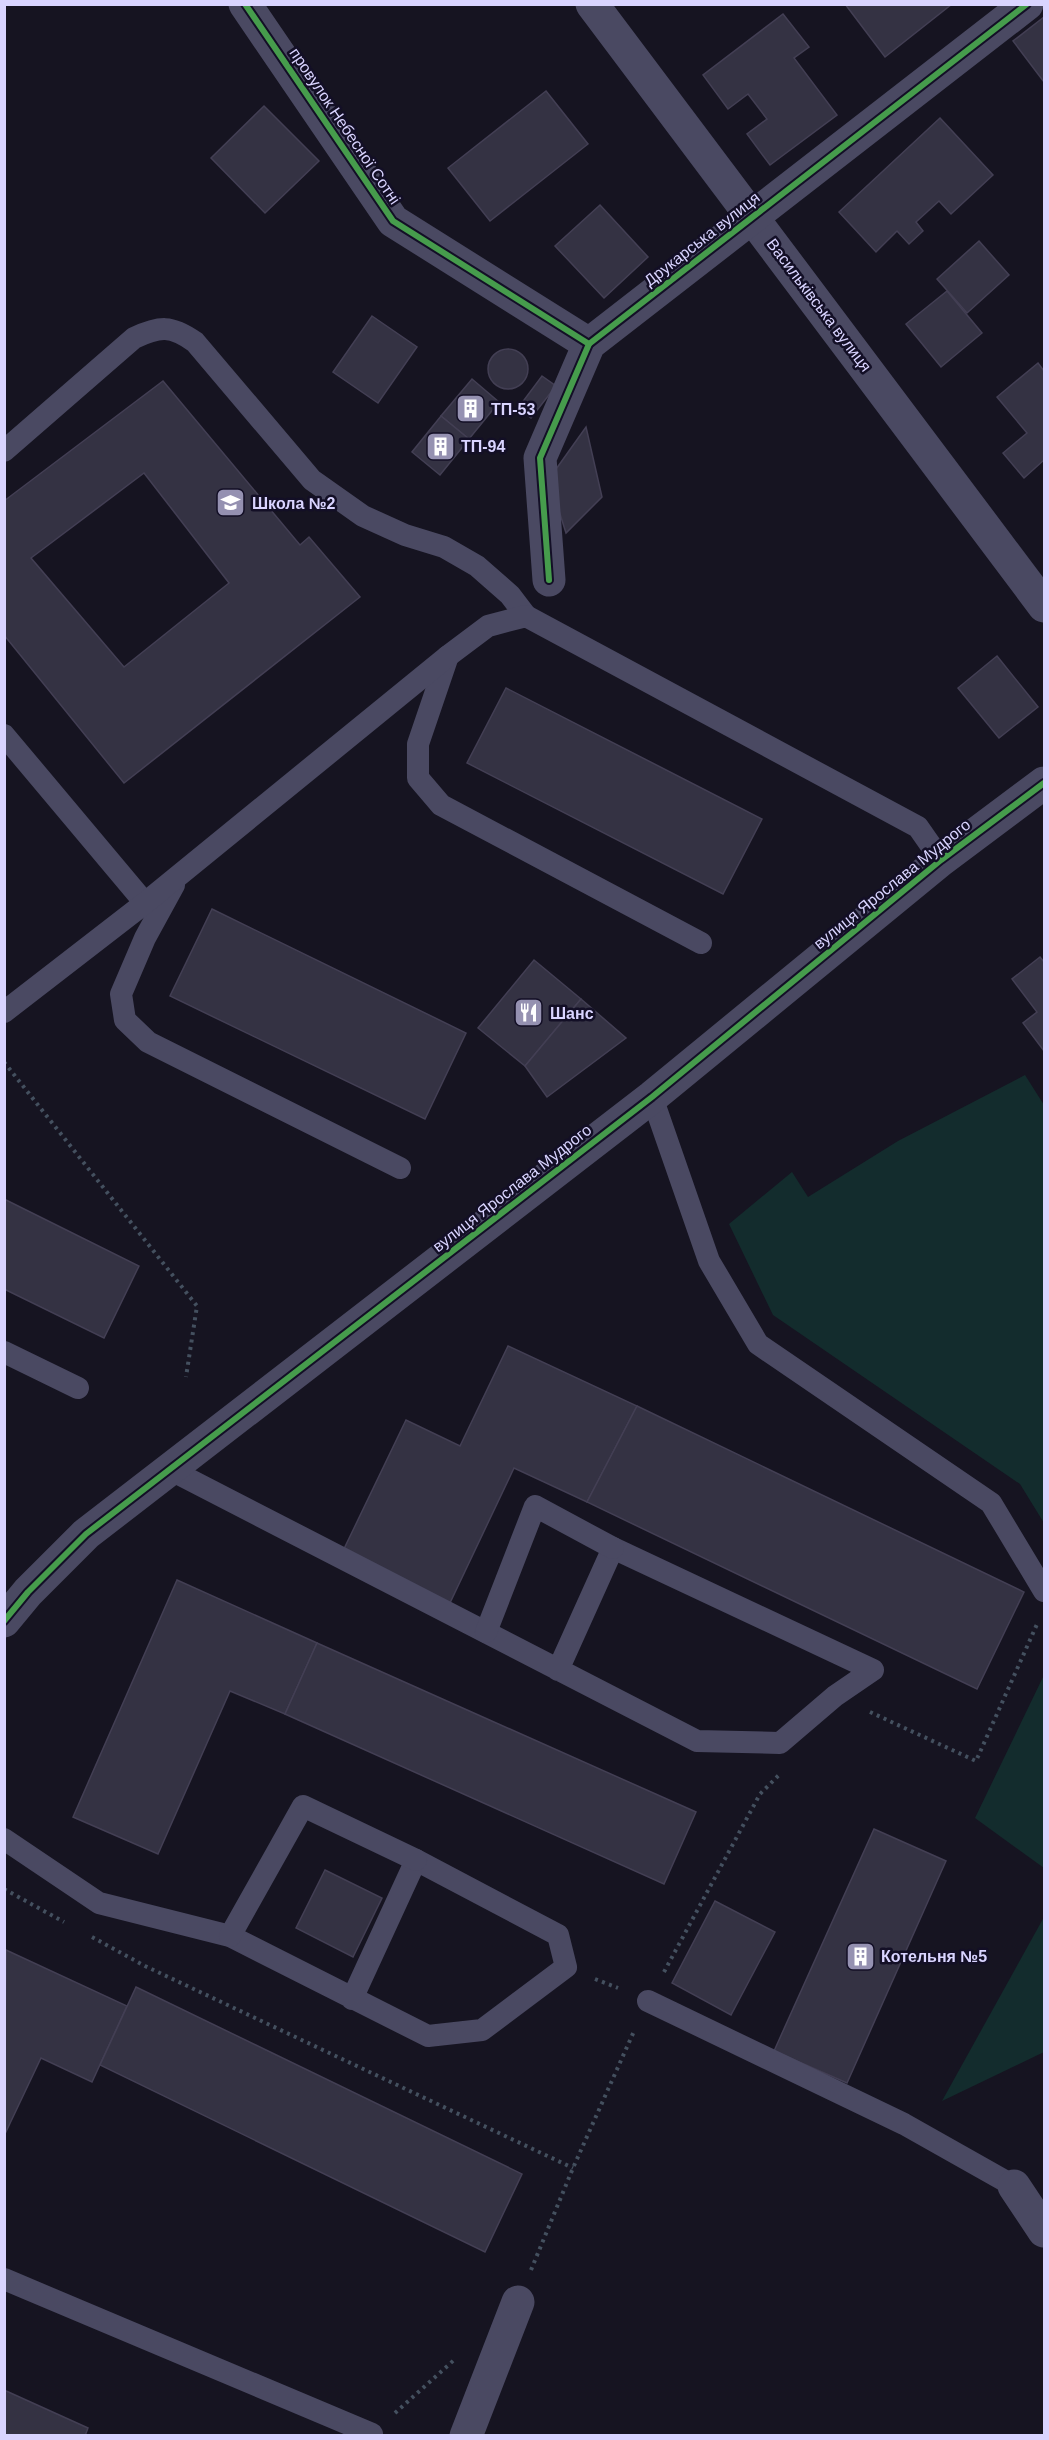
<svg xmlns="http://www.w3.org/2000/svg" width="1049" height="2440" font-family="Helvetica,sans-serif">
  <rect width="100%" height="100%" fill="#161421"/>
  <g fill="#132c2d">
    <path d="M1025 1075 1044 1105V1523L1020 1484 773 1315 729 1224 792 1172 808 1197 898 1141Z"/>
    <path d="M1044 1675V1868L975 1818Z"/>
    <path d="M1044 1917V2052L942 2101Z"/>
  </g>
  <g fill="#343243" stroke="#433f54" stroke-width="1.5" fill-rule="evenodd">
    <path d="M845 4H952L885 57Z"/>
    <path d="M783 14 809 47 794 58 837 115 770 165 747 134 767 119 748 94 728 109 703 75Z"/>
    <path d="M1044 17V82L1013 41Z"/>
    <path d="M546 91 588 144 490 221 448 168Z"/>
    <path d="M264 106 319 161 265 213 211 158Z"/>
    <path d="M940 118 993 175 951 214 939 201 916 222 923 231 909 244 897 231 876 252 839 212Z"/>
    <path d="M600 205 648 257 604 298 555 246Z"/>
    <path d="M979 241 1009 275 967 313 937 279Z"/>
    <path d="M947 291 982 333 941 367 906 324Z"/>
    <path d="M372 316 417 347 378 403 333 372Z"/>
    <circle cx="508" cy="369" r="20"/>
    <path d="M1038 363 1044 371V460L1024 478 1003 453 1027 433 997 397Z"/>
    <path d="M542 376 556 386 531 418 518 408Z"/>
    <path d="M472 379 499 402 469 439 441 416Z"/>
    <path d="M163 381 300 545 309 537 360 597 124 783 4 635V501ZM144 473 229 583 124 667 31 558Z"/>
    <path d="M441 416 469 439 440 475 412 452Z"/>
    <path d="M586 427 602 497 566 533 549 479Z"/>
    <path d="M997 656 1038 707 999 738 958 688Z"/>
    <path d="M506 688 762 819 723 894 467 763Z"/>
    <path d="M212 909 466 1033 425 1119 170 996Z"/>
    <path d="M1040 957 1044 962V1051L1023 1023 1037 1012 1012 979Z"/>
    <path d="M534 960 581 999 525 1066 478 1028Z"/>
    <path d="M581 999 626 1038 547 1097 525 1066Z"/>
    <path d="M4 1199 139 1266 104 1338 4 1289Z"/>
    <path d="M508 1346 637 1406 587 1502 514 1468 449 1605 342 1553 406 1420 460 1446Z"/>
    <path d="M637 1406 1024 1592 977 1689 587 1502Z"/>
    <path d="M177 1580 317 1643 285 1714 230 1691 158 1854 73 1817Z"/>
    <path d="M317 1643 696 1812 664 1884 285 1714Z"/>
    <path d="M874 1829 946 1861 847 2083 774 2051Z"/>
    <path d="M325 1870 382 1898 353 1957 296 1928Z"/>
    <path d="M715 1901 775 1932 731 2015 672 1983Z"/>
    <path d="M6 1950 127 2006 92 2082 41 2058 4 2136Z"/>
    <path d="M136 1987 522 2174 485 2252 100 2065Z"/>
    <path d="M4 2390 88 2428 85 2436H4Z"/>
  </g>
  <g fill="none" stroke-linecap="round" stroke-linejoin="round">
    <g stroke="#44505f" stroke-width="4" stroke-dasharray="3 4.5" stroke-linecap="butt">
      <path d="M4 1062 197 1306 186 1377"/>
      <path d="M870 1712 976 1761 1038 1622"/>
      <path d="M4 1889 64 1922"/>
      <path d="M92 1937 145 1966 573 2168"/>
      <path d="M664 1972 760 1794 779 1775"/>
      <path d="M595 1979 618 1988"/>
      <path d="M531 2270 573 2168 635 2029"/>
      <path d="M395 2413 454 2360"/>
    </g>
    <g stroke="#4a4962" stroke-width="22">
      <path d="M4 451 134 338C160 326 171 325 195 342L312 480 363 516 405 535 444 547 477 566 510 595 526 616"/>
      <path d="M448 656 418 744V778L441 805 701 943"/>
      <path d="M4 735 145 903"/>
      <path d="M174 885 145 938 121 994 125 1020 148 1042 400 1168"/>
      <path d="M4 1012 145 903 448 656 488 626 526 616 918 827 941 860"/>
      <path d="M652 1097 709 1261 758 1344 991 1503 1044 1591"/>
      <path d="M4 1352 78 1388"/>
      <path d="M169 1469 697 1741 780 1743 835 1696 873 1670 613 1548 558 1670"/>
      <path d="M486 1632 535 1506 613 1548"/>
      <path d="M4 1839 99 1903 230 1936 428 2036 482 2030 566 1967 558 1935 416 1860 352 1999"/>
      <path d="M230 1936 303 1806 416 1860"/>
      <path d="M648 2001 904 2124 1014 2186"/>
      <path d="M4 2279 372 2434"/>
    </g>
    <g stroke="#4a4962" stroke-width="33">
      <path d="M245 4 393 221 589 344"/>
      <path d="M592 4 1044 606"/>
      <path d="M549 580 540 458 589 344 1027 4"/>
      <path d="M1014 2186 1044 2231"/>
      <path d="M466 2436 518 2302"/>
    </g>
    <path stroke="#4a4962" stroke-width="33" d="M4 1621 28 1592 86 1534 652 1097 941 860 1044 783"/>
    <defs>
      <g id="cycleway">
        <path d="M245 4 393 221 589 344"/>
        <path d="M549 580 540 458 589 344 1027 4"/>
        <path d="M4 1621 28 1592 86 1534 652 1097 941 860 1044 783"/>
      </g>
    </defs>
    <use href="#cycleway" stroke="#130f26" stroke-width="10"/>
    <use href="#cycleway" stroke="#469c4c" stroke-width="6"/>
  </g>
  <defs>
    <symbol id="building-square" viewBox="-11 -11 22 22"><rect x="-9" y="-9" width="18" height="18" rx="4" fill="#9591b1" stroke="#130f26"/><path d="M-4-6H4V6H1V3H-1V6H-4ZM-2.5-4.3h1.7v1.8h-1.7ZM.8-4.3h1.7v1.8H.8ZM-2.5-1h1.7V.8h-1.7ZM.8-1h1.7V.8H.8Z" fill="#fff"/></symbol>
    <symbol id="school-square" viewBox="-11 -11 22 22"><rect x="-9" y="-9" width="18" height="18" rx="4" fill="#9591b1" stroke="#130f26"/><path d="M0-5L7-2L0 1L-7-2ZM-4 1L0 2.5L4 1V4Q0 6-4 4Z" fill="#fff"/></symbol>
    <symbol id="restaurant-square" viewBox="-11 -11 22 22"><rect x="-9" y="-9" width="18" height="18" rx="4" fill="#9591b1" stroke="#130f26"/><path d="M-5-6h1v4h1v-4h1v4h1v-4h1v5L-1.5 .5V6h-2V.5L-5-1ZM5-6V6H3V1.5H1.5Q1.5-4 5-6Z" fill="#fff"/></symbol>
  </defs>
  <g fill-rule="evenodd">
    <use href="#building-square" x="454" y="392" width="33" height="33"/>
    <use href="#building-square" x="424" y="430" width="33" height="33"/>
    <use href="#school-square" x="214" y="486" width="33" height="33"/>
    <use href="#restaurant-square" x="512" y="996" width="33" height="33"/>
    <use href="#building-square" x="844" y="1940" width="33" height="33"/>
  </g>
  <g text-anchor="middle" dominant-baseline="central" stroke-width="5" stroke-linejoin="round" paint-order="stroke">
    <g font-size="16" fill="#d9d4ff" stroke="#130f26">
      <text transform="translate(345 126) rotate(56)">провулок Небесної Сотні</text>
      <text transform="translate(702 239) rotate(-38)">Друкарська вулиця</text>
      <text transform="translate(819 305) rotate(53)">Васильківська вулиця</text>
      <text transform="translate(892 884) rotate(-39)">вулиця Ярослава Мудрого</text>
      <text transform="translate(512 1188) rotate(-38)">вулиця Ярослава Мудрого</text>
    </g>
    <g font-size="16" font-weight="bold" fill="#d9d4ff" stroke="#130f26" text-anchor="start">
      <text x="491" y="409">ТП-53</text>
      <text x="461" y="446">ТП-94</text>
      <text x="252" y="503">Школа №2</text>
      <text x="550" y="1013">Шанс</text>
      <text x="881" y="1956">Котельня №5</text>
    </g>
  </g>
  <rect width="1049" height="2440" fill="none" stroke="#d9d4ff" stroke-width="12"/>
</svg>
